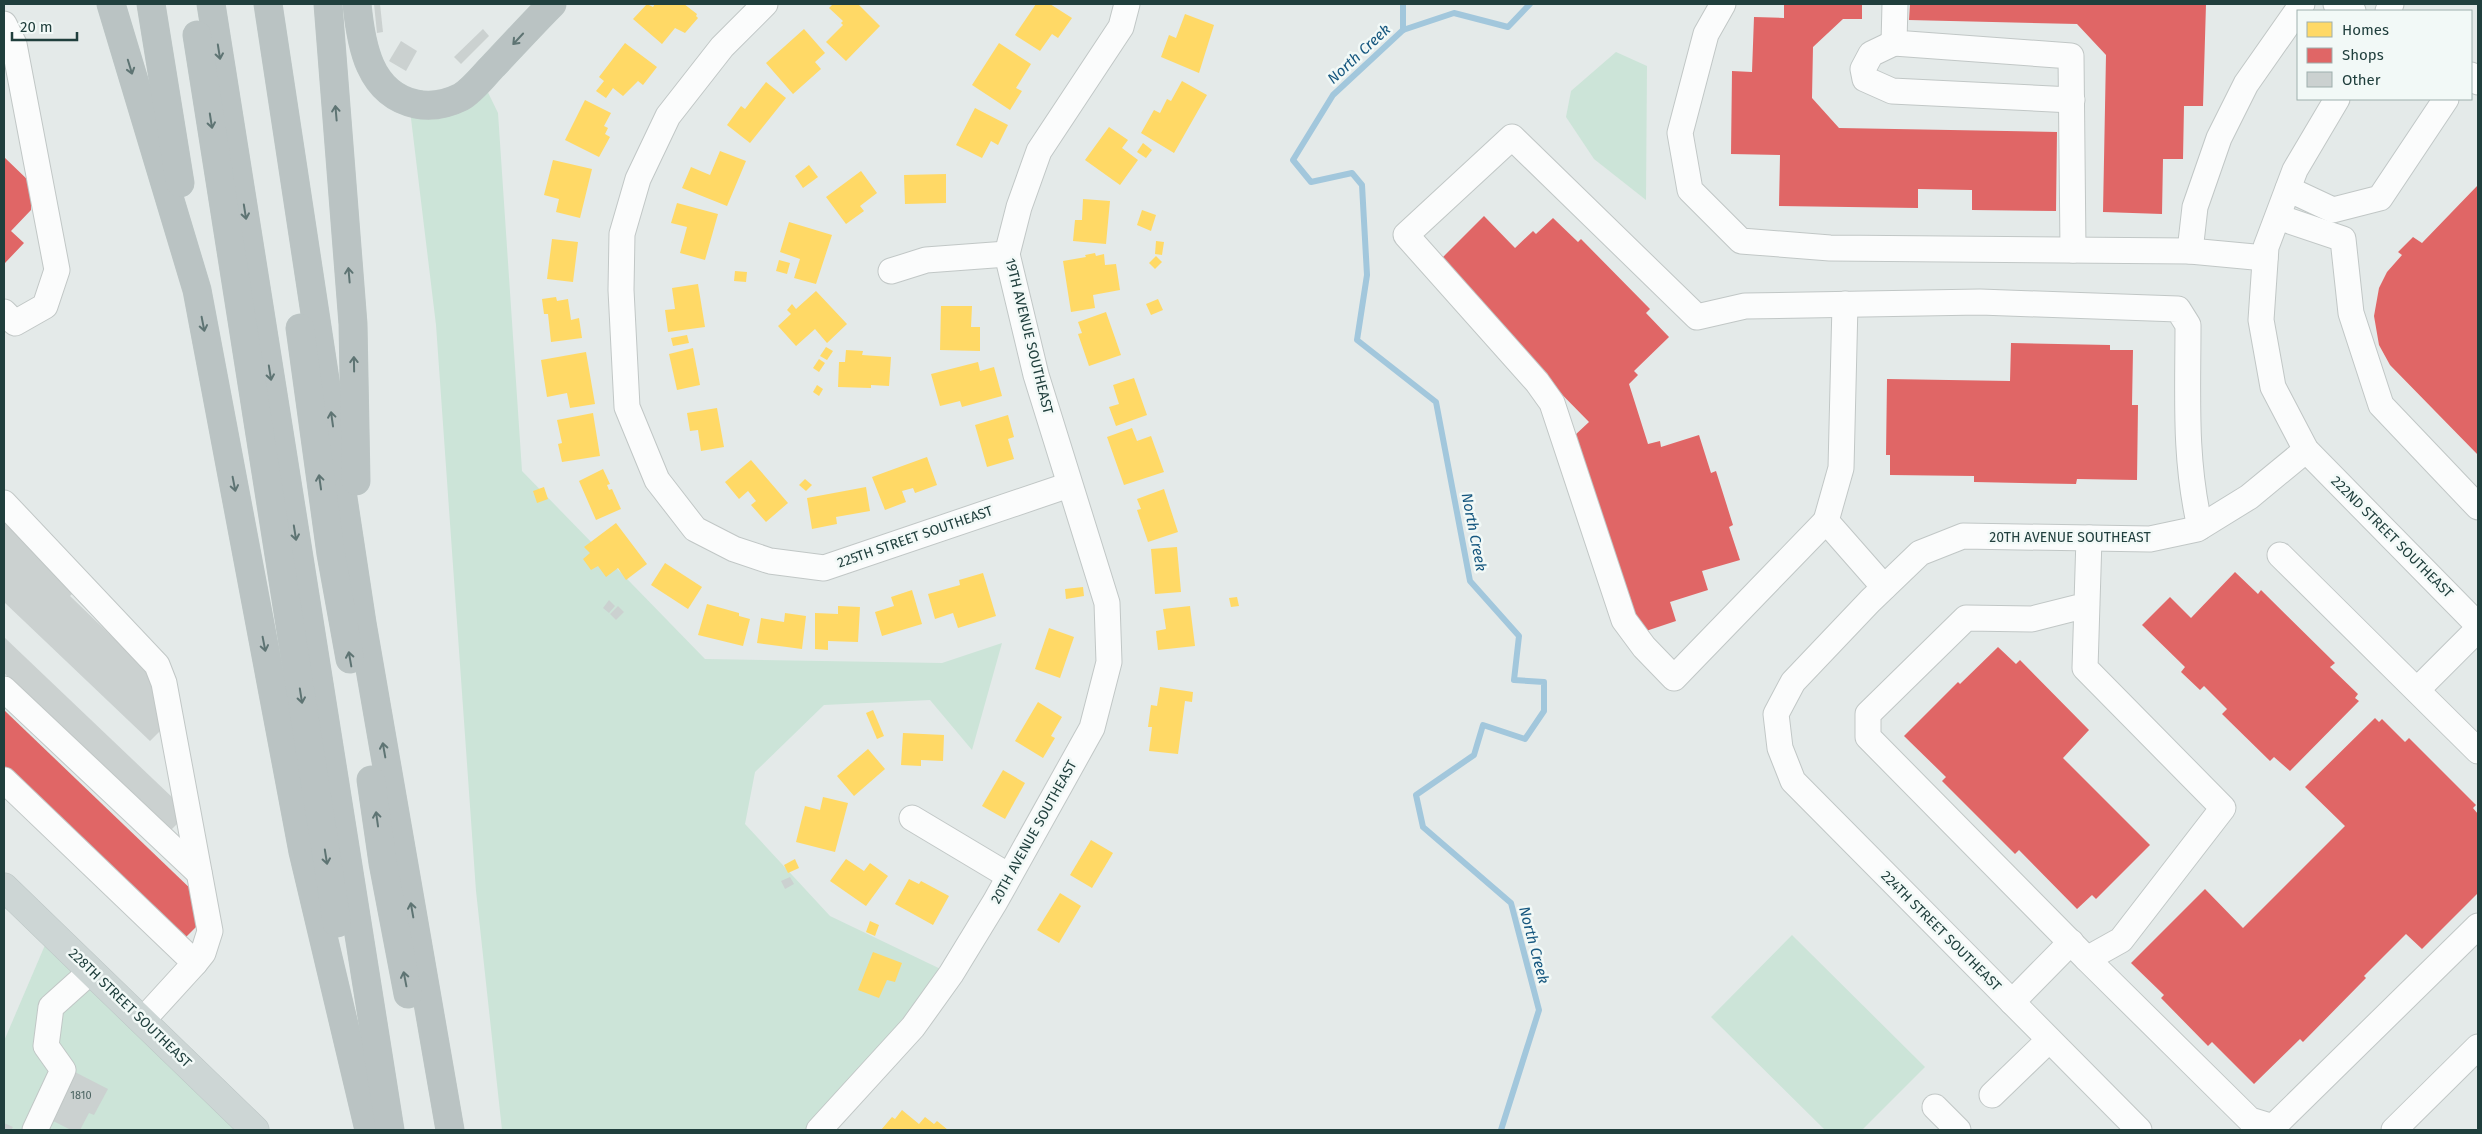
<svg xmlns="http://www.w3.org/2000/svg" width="2482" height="1134" font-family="'Fira Sans',sans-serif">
  <rect width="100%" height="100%" fill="#e4eae9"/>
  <g fill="#cce4d8">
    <path d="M1616 52 1647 66 1646 200 1594 159 1566 117 1571 91Z"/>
    <path d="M481 78 498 113 522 471 705 659 942 663 1002 643 972 750 930 700 824 705 755 772 745 824 830 916 951 974 819 1130H502L476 891 436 325 409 102Z"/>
    <path d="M51 931 255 1130H4V1041Z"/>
    <path d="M1792 935 1925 1067 1862 1130H1825L1711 1017Z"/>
  </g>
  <g fill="#ffd966">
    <path d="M647 4 653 7 655 4H684L697 14 696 16 698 18 685 33 675 28 662 44 633 19Z"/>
    <path d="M833 4H858L880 26 846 61 826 42 843 25 841 23 843 21 829 8Z"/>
    <path d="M1036 4H1050L1072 18 1058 38 1052 34 1040 51 1015 35Z"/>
    <path d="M1185 14 1214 25 1199 73 1161 57 1169 35 1176 38Z"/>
    <path d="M804 29 825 53 815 62 821 69 793 94 766 63Z"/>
    <path d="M625 43 657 67 643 85 638 81 623 96 613 88 606 98 596 91 604 81 599 77Z"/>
    <path d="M999 43 1031 64 1016 88 1022 91 1010 110 972 85Z"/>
    <path d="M1182 81 1207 95 1174 153 1141 133 1154 110 1160 113 1167 99 1171 101Z"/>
    <path d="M766 82 786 98 750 143 727 125 741 106 745 109Z"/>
    <path d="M585 100 611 113 604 126 608 128 605 134 610 137 599 157 565 140Z"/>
    <path d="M975 108 1008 125 998 145 991 141 982 158 956 145Z"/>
    <path d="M1109 127 1128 140 1122 148 1138 160 1120 185 1085 160Z"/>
    <path d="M1143 143 1152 150 1146 158 1137 152Z"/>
    <path d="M720 151 746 161 727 206 682 188 691 167 710 175Z"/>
    <path d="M553 160 592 169 580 218 556 212 559 199 544 195Z"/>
    <path d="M809 165 818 177 803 188 795 176Z"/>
    <path d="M861 171 877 193 860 206 864 211 846 224 826 197Z"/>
    <path d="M946 174V203L905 204 904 175Z"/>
    <path d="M1083 199 1110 201 1106 244 1073 241 1075 220H1082Z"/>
    <path d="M677 203 718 214 705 260 680 253 687 227 671 223Z"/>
    <path d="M1142 210 1156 215 1151 231 1137 225Z"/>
    <path d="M789 222 832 235 816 284 794 278 800 259 780 252Z"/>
    <path d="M552 239 578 242 573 282 547 279Z"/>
    <path d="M1156 241 1164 242 1162 255 1155 254Z"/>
    <path d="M1095 253 1096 256 1104 254 1105 265 1116 264 1120 290 1093 295 1095 308 1071 312 1063 261 1086 257 1085 255Z"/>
    <path d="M1156 256 1162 262 1155 269 1149 263Z"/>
    <path d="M779 260 790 263 787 274 776 271Z"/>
    <path d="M735 271 747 272 746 282 734 281Z"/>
    <path d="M698 284 705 327 668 332 665 310 675 309 672 288Z"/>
    <path d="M816 291 847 324 827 343 815 329 796 346 778 326 791 314 787 310 792 304 796 309Z"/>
    <path d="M556 297 557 301 568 299 571 320 579 318 582 338 551 342 548 314H544L542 299Z"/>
    <path d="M1158 299 1163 310 1151 315 1146 304Z"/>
    <path d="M941 306H972L971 327H980V351L940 350Z"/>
    <path d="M1106 312 1121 355 1089 366 1078 334 1082 333 1078 322Z"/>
    <path d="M687 335 689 343 673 346 671 338Z"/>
    <path d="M826 347 833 351 827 360 820 356Z"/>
    <path d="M693 348 700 385 677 390 669 354Z"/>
    <path d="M846 350 863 351 862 355 891 357 889 386 871 385V388L838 387 839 362H845Z"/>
    <path d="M586 352 595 404 570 408 567 393 547 397 541 360Z"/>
    <path d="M819 359 825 363 819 372 813 368Z"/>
    <path d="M978 362 980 371 994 367 1002 396 962 407 960 401 940 406 931 374Z"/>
    <path d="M1134 378 1147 415 1116 426 1109 407 1119 404 1113 385Z"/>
    <path d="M817 385 823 389 819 396 813 392Z"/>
    <path d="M717 408 724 447 701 451 698 430 690 431 687 413Z"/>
    <path d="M593 413 600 456 562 462 558 444 562 443 557 420Z"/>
    <path d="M1008 415 1014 437 1008 439 1014 459 987 467 975 425Z"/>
    <path d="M1132 428 1137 441 1151 436 1164 472 1124 485 1107 437Z"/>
    <path d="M927 457 937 485 915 493 913 488 902 491 906 502 885 510 872 477Z"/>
    <path d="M751 460 788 503 766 522 751 505 756 501 748 491 739 499 725 482Z"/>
    <path d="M603 469 610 484 607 485 609 490 612 489 621 509 596 520 579 481Z"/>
    <path d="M805 479 812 485 806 491 799 485Z"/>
    <path d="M544 487 548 499 537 503 533 491Z"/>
    <path d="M866 487 870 511 836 517 837 524 812 529 807 498Z"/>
    <path d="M1164 489 1178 532 1148 542 1137 510 1141 509 1137 499Z"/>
    <path d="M616 523 647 564 626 580 618 568 606 577 598 566 591 570 583 559 590 553 584 547Z"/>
    <path d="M1177 547 1181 592 1155 594 1151 549Z"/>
    <path d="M665 563 702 587 688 609 651 585Z"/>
    <path d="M983 573 996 616 958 628 953 613 935 619 928 594 960 585 959 580Z"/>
    <path d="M1083 587 1084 596 1066 599 1065 589Z"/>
    <path d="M912 590 922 624 882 636 875 612 894 606 891 597Z"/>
    <path d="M1237 597 1239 606 1231 607 1229 598Z"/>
    <path d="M707 604 739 613V616L750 619 743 646 698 635Z"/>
    <path d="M838 606 860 607 858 642 828 641V650L815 649V613L838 614Z"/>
    <path d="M1190 606 1195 646 1158 650 1156 631 1166 629 1163 609Z"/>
    <path d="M785 613 806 616 802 649 757 643 761 618 784 622Z"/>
    <path d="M1049 628 1074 637 1060 678 1035 669Z"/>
    <path d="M1160 687 1193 692 1192 702 1185 701 1178 754 1149 751 1152 727H1148L1151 705 1157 706Z"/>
    <path d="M1038 702 1062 717 1051 736 1055 738 1043 758 1015 741Z"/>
    <path d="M873 710 884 736 877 739 866 713Z"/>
    <path d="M903 733 944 735 943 761 921 760V766L901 765Z"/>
    <path d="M868 749 885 769 854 796 837 776Z"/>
    <path d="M1003 770 1025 783 1005 819 982 806Z"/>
    <path d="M823 797 848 803 835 852 796 842 805 806 820 810Z"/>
    <path d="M1091 840 1113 853 1092 888 1070 875Z"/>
    <path d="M795 859 799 868 788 873 784 865Z"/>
    <path d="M846 859 864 871 870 863 888 876 866 906 830 881Z"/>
    <path d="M909 879 919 884 921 881 949 896 933 925 895 904Z"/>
    <path d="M1060 893 1081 906 1059 943 1037 930Z"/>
    <path d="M870 921 879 925 875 936 866 932Z"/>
    <path d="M873 952 902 963 895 982 887 980 879 998 858 990Z"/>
    <path d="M902 1110 919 1124 925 1117 934 1124 937 1121 948 1130H881L892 1117 895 1119Z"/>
  </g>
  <g fill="#e06666">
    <path d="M1784 4H1862V19H1843L1813 47 1812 98 1839 128 2057 132 2056 211 1972 210V190L1918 189V208L1779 206 1780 155 1731 154 1732 71 1752 72 1754 17 1784 18Z"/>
    <path d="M1910 4H2206L2203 106H2184L2183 159H2163L2162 214 2103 212 2106 55 2077 24 1909 20Z"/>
    <path d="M4 157 31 183V210L11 231 24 243 5 263Z"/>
    <path d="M2478 185V455L2390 365 2379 345 2374 316 2379 288 2387 272 2402 255 2398 252 2413 237 2422 243Z"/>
    <path d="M1484 216 1515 248 1533 231 1536 234 1553 218 1578 242 1581 239 1650 309 1646 313 1669 337 1634 371 1638 375 1629 384 1648 444 1660 441 1661 447 1699 435 1711 473 1716 471 1733 525 1729 527 1740 560 1702 571 1708 590 1670 602 1676 621 1640 633 1574 436 1589 422 1435 265Z"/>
    <path d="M2011 343 2110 345V350H2133L2132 405H2138L2137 480 2077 479 2076 484 1974 482V476L1890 475V455H1886L1887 379 2010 381Z"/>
    <path d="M2235 572 2258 594 2261 590 2335 663 2330 667 2358 694 2355 698 2359 701 2290 771 2274 757 2270 761 2222 714 2227 709 2204 686 2200 690 2181 672 2185 667 2142 625 2170 597 2191 618Z"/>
    <path d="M1998 647 2016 664 2020 660 2089 730 2063 758 2150 845 2096 899 2092 895 2077 909 2019 850 2015 854 1942 781 1946 777 1904 736 1958 682 1960 684Z"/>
    <path d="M4 710 195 893 200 923 185 938 4 766Z"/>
    <path d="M2375 718 2379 722 2382 719 2405 742 2409 738 2476 805 2473 808 2478 814V893L2422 949 2406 934 2364 976 2366 978 2303 1042 2300 1039 2254 1084 2212 1042 2208 1046 2161 998 2164 995 2131 963 2205 889 2243 928 2345 826 2305 787Z"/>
  </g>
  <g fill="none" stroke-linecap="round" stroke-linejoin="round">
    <g stroke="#a2c7dc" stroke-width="6">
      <path d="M1403 4V30"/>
      <path d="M1501 1130 1539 1010 1511 903 1423 827 1416 795 1474 755 1483 725 1525 739 1544 711V682L1514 680 1519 636 1470 581 1436 402 1357 340 1367 275 1362 185 1352 173 1311 182 1293 160 1333 95 1403 30 1454 13 1508 27 1530 4"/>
    </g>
  </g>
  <g fill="#cbd1d0">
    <path d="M374 4H380L383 32 377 33Z"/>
    <path d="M483 29 489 36 461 64 454 57Z"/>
    <path d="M401 41 417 51 406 71 389 61Z"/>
    <path d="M4 512 74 592 70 596 152 675 163 728 150 741 4 602Z"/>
    <path d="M609 600 615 606 609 613 603 608Z"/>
    <path d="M618 606 624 612 616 620 610 614Z"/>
    <path d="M4 637 174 799 179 822 170 831 4 673Z"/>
    <path d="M790 877 794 884 785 889 781 881Z"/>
    <path d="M71 1070 108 1089 94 1115 89 1113 80 1130H71L43 1116Z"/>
    <path d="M4 1123 13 1127 11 1130H4Z"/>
  </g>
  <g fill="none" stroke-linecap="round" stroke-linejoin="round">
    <defs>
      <g id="minor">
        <path d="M765 4 722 47 668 116 638 179 622 234 621 290 627 407 657 480 695 529 734 549 770 561 824 568 1069 485"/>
        <path d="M1723 4 1706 34 1680 133 1690 190 1741 241 1830 248 2190 251 2265 258"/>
        <path d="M1895 4 1894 43 2071 56 2073 250"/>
        <path d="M2336 4 2353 11"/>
        <path d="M2388 11 2391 4"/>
        <path d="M4 24 14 44 57 270 45 306 15 323 4 312"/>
        <path d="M1894 43 1871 54 1863 69 1865 79 1892 91 2072 100"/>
        <path d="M2471 75 2478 82"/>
        <path d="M2337 99 2295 170 2266 247 2261 320 2273 387 2306 450 2478 625"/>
        <path d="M2288 189 2333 210 2380 198 2446 99"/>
        <path d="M2278 217 2343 239 2351 313 2381 405 2478 507"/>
        <path d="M2190 251 2195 207 2219 138 2246 84 2302 4"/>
        <path d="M891 271 926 260 1007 254"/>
        <path d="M4 503 157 665 164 683 210 931 203 953 195 963"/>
        <path d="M1826 521 1841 468 1845 304"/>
        <path d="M2280 555 2478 751"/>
        <path d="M1884 587 1826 521 1674 678 1644 647 1624 620 1552 403 1537 382 1406 235 1512 137 1697 317 1745 306 1980 302 2178 309 2188 325C2188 395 2184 458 2200 527"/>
        <path d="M2087 605 2032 619 1966 618 1868 714V737L2087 959 2121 940 2223 808 2085 668 2089 538"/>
        <path d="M4 689 199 873"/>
        <path d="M2417 690 2478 629"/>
        <path d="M4 780 195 963 143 1020"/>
        <path d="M912 818 1009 876"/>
        <path d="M2087 959 2250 1120 2273 1127 2478 926"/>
        <path d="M2012 1002 2071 942"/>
        <path d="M1992 1095 2049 1040"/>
        <path d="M1935 1107 1958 1130"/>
        <path d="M35 1130 63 1070 46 1046 51 1007 90 972"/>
        <path d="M819 1130 913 1027 951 974 995 902 1092 728 1109 662 1107 603 1036 375 1007 254 1019 207 1039 151 1121 27 1127 4"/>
        <path d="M2139 1130 1793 781 1780 748 1776 714 1793 682 1870 601 1920 553 1963 536 2150 539 2197 529 2249 497 2306 450"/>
        <path d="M2394 1130 2478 1047"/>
      </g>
      <path id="major" d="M4 887 255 1130"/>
      <g id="highway">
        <path d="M111 4 197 290 303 852 369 1130"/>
        <path d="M151 4 180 183"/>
        <path d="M211 4 390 1130"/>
        <path d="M268 4 362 623 450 1130"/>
        <path d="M328 4 353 324 356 481"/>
        <path d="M357 4C361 45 369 94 416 104 431 107 447 104 461 97 473 90 484 75 494 65 513 45 532 24 552 4"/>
        <path d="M197 35 337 923"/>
        <path d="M300 328 331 554 350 659"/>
        <path d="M371 780 383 863 408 994"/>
      </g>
    </defs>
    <use href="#minor" stroke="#c1c7c6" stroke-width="27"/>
    <use href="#major" stroke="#bcc6c5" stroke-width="29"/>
    <use href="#highway" stroke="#bcc6c5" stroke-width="29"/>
    <use href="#minor" stroke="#fbfcfc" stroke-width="25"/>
    <use href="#major" stroke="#cdd6d5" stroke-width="28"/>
    <use href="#highway" stroke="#bac3c3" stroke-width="28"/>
  </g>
  <defs><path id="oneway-shaft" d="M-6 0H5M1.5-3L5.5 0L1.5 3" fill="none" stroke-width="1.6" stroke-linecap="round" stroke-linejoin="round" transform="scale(1.25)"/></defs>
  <g stroke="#5e7473">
    <use href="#oneway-shaft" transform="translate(518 39) rotate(133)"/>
    <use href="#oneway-shaft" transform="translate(219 52) rotate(81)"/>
    <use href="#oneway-shaft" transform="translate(130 67) rotate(73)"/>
    <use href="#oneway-shaft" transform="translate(336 113) rotate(-95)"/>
    <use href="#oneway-shaft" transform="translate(211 121) rotate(81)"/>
    <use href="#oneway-shaft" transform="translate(245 212) rotate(81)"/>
    <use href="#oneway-shaft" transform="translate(349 275) rotate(-95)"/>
    <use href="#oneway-shaft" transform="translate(203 324) rotate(79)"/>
    <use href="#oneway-shaft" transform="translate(354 364) rotate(-91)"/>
    <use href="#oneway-shaft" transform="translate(270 373) rotate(81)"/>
    <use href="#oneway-shaft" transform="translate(332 419) rotate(-98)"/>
    <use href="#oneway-shaft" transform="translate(320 482) rotate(-98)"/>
    <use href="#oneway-shaft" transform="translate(234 484) rotate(79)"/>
    <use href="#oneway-shaft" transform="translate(295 533) rotate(81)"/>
    <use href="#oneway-shaft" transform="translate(264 644) rotate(79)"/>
    <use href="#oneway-shaft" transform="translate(350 659) rotate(-100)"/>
    <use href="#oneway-shaft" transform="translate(301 696) rotate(81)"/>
    <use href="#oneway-shaft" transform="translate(384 750) rotate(-100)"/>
    <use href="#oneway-shaft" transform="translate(377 819) rotate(-98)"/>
    <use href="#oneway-shaft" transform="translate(326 857) rotate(81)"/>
    <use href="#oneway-shaft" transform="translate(412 910) rotate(-100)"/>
    <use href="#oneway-shaft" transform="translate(405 979) rotate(-101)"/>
  </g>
  <g text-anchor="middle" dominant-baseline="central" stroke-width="5" stroke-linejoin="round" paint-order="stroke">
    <g font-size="11" fill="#4c6462">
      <text x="81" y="1095">1810</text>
    </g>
    <g font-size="14" fill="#203f3d" stroke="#f2f9f7">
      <text transform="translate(1029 336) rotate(76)">19TH AVENUE SOUTHEAST</text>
      <text transform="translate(915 537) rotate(-19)">225TH STREET SOUTHEAST</text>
      <text x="2070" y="537">20TH AVENUE SOUTHEAST</text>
      <text transform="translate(2392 537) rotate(45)">222ND STREET SOUTHEAST</text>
      <text transform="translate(1034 832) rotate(-61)">20TH AVENUE SOUTHEAST</text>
      <text transform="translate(1941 931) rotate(45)">224TH STREET SOUTHEAST</text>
      <text transform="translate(130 1008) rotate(44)">228TH STREET SOUTHEAST</text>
    </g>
    <g font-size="15" font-style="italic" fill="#16577f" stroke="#f2f9f7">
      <text transform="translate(1359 54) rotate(-43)">North Creek</text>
      <text transform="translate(1474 532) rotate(79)">North Creek</text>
      <text transform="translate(1534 945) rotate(75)">North Creek</text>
    </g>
  </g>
  <rect width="2482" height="1134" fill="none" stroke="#203f3d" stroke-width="10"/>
  <rect x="2297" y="10" width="175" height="90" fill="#f2f9f7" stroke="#9eafad"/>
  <rect x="2307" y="22" width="25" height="15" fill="#ffd966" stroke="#9eafad"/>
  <text x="2342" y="35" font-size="15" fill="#203f3d">Homes</text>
  <rect x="2307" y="48" width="25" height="15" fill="#e06666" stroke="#9eafad"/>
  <text x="2342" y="60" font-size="15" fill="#203f3d">Shops</text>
  <rect x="2307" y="72" width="25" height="15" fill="#cbd1d0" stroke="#9eafad"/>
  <text x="2342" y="85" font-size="15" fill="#203f3d">Other</text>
  <path d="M12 32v8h65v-8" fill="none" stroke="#203f3d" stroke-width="2.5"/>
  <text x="20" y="32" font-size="15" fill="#203f3d" stroke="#f2f9f7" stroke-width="4" paint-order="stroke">20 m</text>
</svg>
